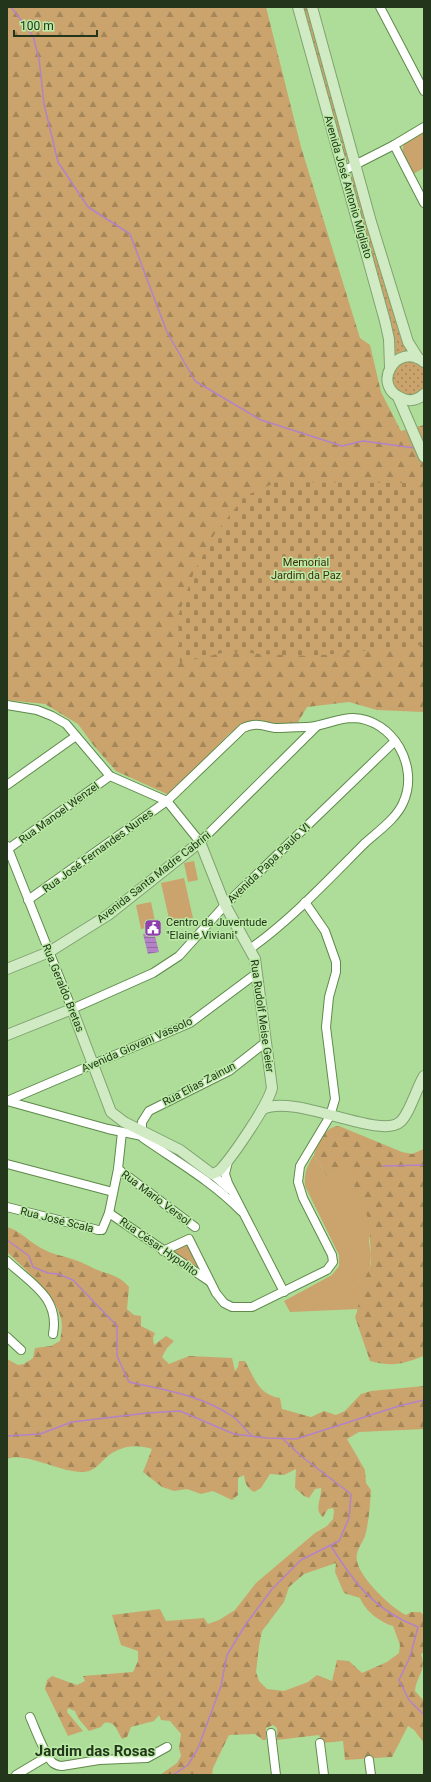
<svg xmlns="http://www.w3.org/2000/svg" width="431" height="1782" font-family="Roboto,sans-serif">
  <defs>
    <pattern id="grass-dots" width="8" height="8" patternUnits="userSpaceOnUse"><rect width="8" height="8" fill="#caa46c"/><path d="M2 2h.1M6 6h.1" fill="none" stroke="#a48658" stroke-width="1.8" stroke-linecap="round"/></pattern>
    <pattern id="forest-firs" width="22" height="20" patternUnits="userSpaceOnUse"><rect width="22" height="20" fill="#caa46c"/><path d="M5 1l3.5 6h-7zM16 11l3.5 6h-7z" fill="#a48658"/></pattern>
    <pattern id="cemetery-stones" width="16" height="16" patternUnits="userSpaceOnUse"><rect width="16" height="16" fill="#caa46c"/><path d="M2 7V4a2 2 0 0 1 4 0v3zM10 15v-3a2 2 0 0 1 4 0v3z" fill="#a48658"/></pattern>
    <pattern id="water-rules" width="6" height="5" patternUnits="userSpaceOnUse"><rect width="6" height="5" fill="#b482c7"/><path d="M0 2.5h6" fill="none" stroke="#926ba1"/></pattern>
  </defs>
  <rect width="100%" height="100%" fill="#addd98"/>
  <g fill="url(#grass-dots)">
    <path d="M302 7H308L349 160 347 161 344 159Z"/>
    <path d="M353 174 401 339 412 352 395 359 349 177Z"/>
    <path d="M410 360 421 365 424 368V389L415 396 400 395 391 383 396 365Z"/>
  </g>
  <g fill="url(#forest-firs)" fill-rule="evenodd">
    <path d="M7 7H266L301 147 360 338 370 345 381 392 401 431 424 425V712L377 710 349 702 307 707 297 724 276 725 260 720 245 723 229 734 169 795 116 771 94 746 78 724 45 704 7 700Z"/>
    <path d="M339 1126 402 1152 412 1154 424 1149V1356C402 1364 394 1367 370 1361L355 1317C361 1304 356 1292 360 1283 362 1277 368 1274 370 1267 373 1256 369 1244 370 1233L346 1167 327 1177 314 1155C318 1142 324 1127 339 1126Z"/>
    <path d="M7 1227C21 1231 30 1243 43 1249 53 1255 65 1256 75 1260 84 1263 92 1268 100 1271 113 1275 120 1277 129 1287L127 1309 134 1315 141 1316V1326L155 1333 153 1338 154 1345 166 1336 174 1341 167 1348 162 1357 169 1364 189 1356 232 1358 235 1371 238 1367 239 1361H245C255 1379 258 1394 280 1398L282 1409 311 1417 324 1411 336 1415 345 1411 361 1394 371 1391 424 1386V1429L359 1432 347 1439 365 1470 366 1483 371 1490C370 1505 369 1522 365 1536 361 1546 355 1551 357 1561 360 1578 391 1608 406 1615L411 1612H420L424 1615V1652L421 1654C427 1672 416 1676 415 1691L424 1701V1743L414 1730 408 1726 392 1757 345 1760 343 1741 322 1743 319 1735 277 1740V1728L273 1725 266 1728V1740H263L255 1734 229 1735 213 1768 212 1775H160L177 1763 181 1756 179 1748 181 1734 170 1721 161 1720 159 1715 154 1721 131 1727 127 1737 122 1739C117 1731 115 1720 104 1723L101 1727 89 1731 78 1718 75 1711 68 1708 67 1712 83 1731 68 1736 45 1689 47 1680 52 1676 77 1685 85 1681 83 1676 133 1672 138 1661V1651L121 1645 112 1615 160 1609 166 1621 204 1618 208 1624 219 1620 235 1610 256 1583 315 1533 327 1526 333 1519 334 1511 333 1508 328 1509 323 1517C313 1510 322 1498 321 1488L315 1489 309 1498 304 1496 295 1488 296 1469 284 1475 270 1474 261 1488 254 1492C246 1487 245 1483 244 1475L238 1478V1495L232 1500 213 1491 201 1494 187 1489 174 1491 162 1487 143 1472 152 1449C136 1444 121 1446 108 1456 101 1461 98 1468 89 1471 67 1477 26 1450 7 1459V1359L18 1365 24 1364 33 1358 35 1348 51 1346 60 1341C61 1334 63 1326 61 1319 57 1297 24 1268 7 1252ZM336 1563 335 1572 344 1593 360 1598C365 1611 380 1622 393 1626L400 1645 399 1653 387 1662 362 1673 349 1661 337 1660 332 1681 317 1675 308 1682 284 1691 267 1689 259 1681 256 1672 259 1646 262 1631 284 1602 289 1587 304 1574Z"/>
  </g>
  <path fill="url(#cemetery-stones)" d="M277 482 410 483 424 489V645L312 656 261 654 230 651 180 663 178 616 194 572 214 535 245 496Z"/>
  <g fill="#caa46c">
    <path d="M424 133V168L413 174C408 165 399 154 404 144Z"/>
    <path d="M194 861 198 880 188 882 184 863Z"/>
    <path d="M184 878 193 918 170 923 161 883Z"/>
    <path d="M151 902 156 926 141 929 136 905Z"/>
    <path d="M314 1155 327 1177 346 1166 368 1218 370 1233 369 1242 371 1255 370 1267 366 1276 360 1283 358 1309 290 1312 284 1301 332 1275 339 1266V1255L305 1186C304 1173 307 1166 314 1155Z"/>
    <path d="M189 1242 202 1272 169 1251Z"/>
  </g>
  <path fill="url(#water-rules)" d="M154 932 159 952 148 954 143 934Z"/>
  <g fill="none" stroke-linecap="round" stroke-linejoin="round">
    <g stroke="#b482c7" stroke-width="1.5">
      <path d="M11 7 33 36 39 59 44 104 58 162 88 207 130 234 167 332 195 381 261 420 342 446 363 441 415 448"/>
      <path d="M383 1166 424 1165"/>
      <path d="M7 1240 29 1256 33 1267 48 1273 58 1274 73 1280 117 1326V1356L129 1382C164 1390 201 1395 232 1416 239 1421 245 1429 251 1435"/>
      <path d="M7 1436 40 1434 72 1422 147 1413 180 1411 234 1434 267 1438 296 1439 399 1406 424 1400"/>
      <path d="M331 1546C355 1584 374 1610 418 1627L410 1657 399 1680 409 1700 424 1715"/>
      <path d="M173 1775 188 1765 198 1748 221 1686 227 1655 246 1624 272 1589 301 1560 339 1541 349 1518 351 1494 301 1456 282 1438"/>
    </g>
    <defs>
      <g id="minor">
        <path d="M380 7 424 91"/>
        <path d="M394 145 424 203"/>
        <path d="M343 171 394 145 424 127"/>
        <path d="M7 705 37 710 52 716 66 724 110 776 167 801 200 842 317 726"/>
        <path d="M7 785 76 736"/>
        <path d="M7 846 72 1009 153 973 179 956 225 905 395 741"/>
        <path d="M8 849 110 776"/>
        <path d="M28 900 167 801 243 728C257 722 262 726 275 728 285 728 296 727 306 727 322 727 336 718 353 718 393 719 420 767 403 803 396 819 377 832 364 844 328 880 292 919 250 949"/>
        <path d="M7 1101 190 1023 257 973"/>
        <path d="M7 1101 108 1129 152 1138"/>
        <path d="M142 1130V1122L149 1111 229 1071 266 1042"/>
        <path d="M143 1138C176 1161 213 1182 241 1211"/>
        <path d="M228 1161 225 1174 228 1183 284 1292"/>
        <path d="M7 1164 113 1192"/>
        <path d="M118 1169 195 1227"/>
        <path d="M212 1174 229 1189"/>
        <path d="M7 1207 98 1230H102L109 1213 118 1169 122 1132"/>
        <path d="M109 1213 209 1281"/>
        <path d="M163 1251 189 1239 216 1293 224 1303 232 1307H252L327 1270 333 1262 332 1255 303 1198 298 1182 300 1166 330 1116 335 1099 326 1027 329 997 336 972V962L325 931 305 902"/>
        <path d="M7 1261C30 1283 60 1297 53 1334"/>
        <path d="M7 1337 21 1350"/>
        <path d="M30 1717C35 1728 45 1756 53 1763 56 1765 59 1766 62 1766L99 1760 147 1758 167 1747"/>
        <path d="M271 1733 276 1775"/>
        <path d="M320 1743 324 1775"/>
        <path d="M369 1760 371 1775"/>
        <path d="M16 1775 48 1756"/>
      </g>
      <g id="major">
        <path d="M298 7 385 321 389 339 390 367"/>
        <path d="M312 7 371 222 408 342 418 358"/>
        <path d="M424 362C396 340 369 388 404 399 411 402 419 399 424 394"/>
        <path d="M398 397 424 457"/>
        <path d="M7 969 49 952 108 915 200 842 225 905 255 959 272 1088C268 1105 233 1156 220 1170 218 1172 215 1173 212 1174L180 1150 124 1122 111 1112 72 1009 7 1035"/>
        <path d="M263 1109C294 1093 380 1140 400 1122 409 1115 417 1087 424 1076"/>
      </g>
    </defs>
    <use href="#minor" stroke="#5e8a4a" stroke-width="10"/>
    <use href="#major" stroke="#7fa36f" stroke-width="12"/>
    <use href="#minor" stroke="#fff" stroke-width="8"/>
    <use href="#major" stroke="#d0ebc4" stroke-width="10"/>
  </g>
  <defs>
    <symbol id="civic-square" viewBox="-11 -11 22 22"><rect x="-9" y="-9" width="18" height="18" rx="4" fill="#923fae" stroke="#baeaa5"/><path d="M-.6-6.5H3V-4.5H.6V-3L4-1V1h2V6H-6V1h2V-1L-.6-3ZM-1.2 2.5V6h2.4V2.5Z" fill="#fff"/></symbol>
  </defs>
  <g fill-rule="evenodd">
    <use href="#civic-square" x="143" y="918" width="20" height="20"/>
  </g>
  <g text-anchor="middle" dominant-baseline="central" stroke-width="3" stroke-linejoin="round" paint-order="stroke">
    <g font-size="11" fill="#23361b" stroke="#baeaa5">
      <text transform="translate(348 187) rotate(74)">Avenida José Antonio Migliato</text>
      <text transform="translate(59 813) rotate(-36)">Rua Manoel Wenzel</text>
      <text transform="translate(98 851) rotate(-36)">Rua José Fernandes Nunes</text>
      <text transform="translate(269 863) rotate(-44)">Avenida Papa Paulo VI</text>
      <text transform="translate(154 877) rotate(-38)">Avenida Santa Madre Cabrini</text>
      <text transform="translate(63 988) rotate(68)">Rua Geraldo Bretas</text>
      <text transform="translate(262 1016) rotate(82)">Rua Rudolf Meise Geier</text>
      <text transform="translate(137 1045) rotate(-24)">Avenida Giovani Vassolo</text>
      <text transform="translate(199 1084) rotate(-28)">Rua Elias Zainun</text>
      <text transform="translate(156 1198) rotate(37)">Rua Mario Versol</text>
      <text transform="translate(57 1220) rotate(14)">Rua José Scala</text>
      <text transform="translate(159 1247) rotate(35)">Rua César Hypolito</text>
    </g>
    <g font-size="11" fill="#402b08" stroke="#baeaa5">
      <text x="306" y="562">Memorial<tspan x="306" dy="13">Jardim da Paz</tspan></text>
    </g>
    <g font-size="11" fill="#23361b" stroke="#baeaa5" text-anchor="start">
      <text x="166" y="922">Centro da Juventude<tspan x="166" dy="13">"Elaine Viviani"</tspan></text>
    </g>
    <g font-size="15" font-weight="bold" fill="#23361b" stroke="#baeaa5">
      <text x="95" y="1751">Jardim das Rosas</text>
    </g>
  </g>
  <rect width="431" height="1782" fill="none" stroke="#23361b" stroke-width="16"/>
  <path d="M14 30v6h83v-6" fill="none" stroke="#23361b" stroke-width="2"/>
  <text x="20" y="30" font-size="12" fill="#23361b" stroke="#baeaa5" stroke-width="3" paint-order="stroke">100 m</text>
</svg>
